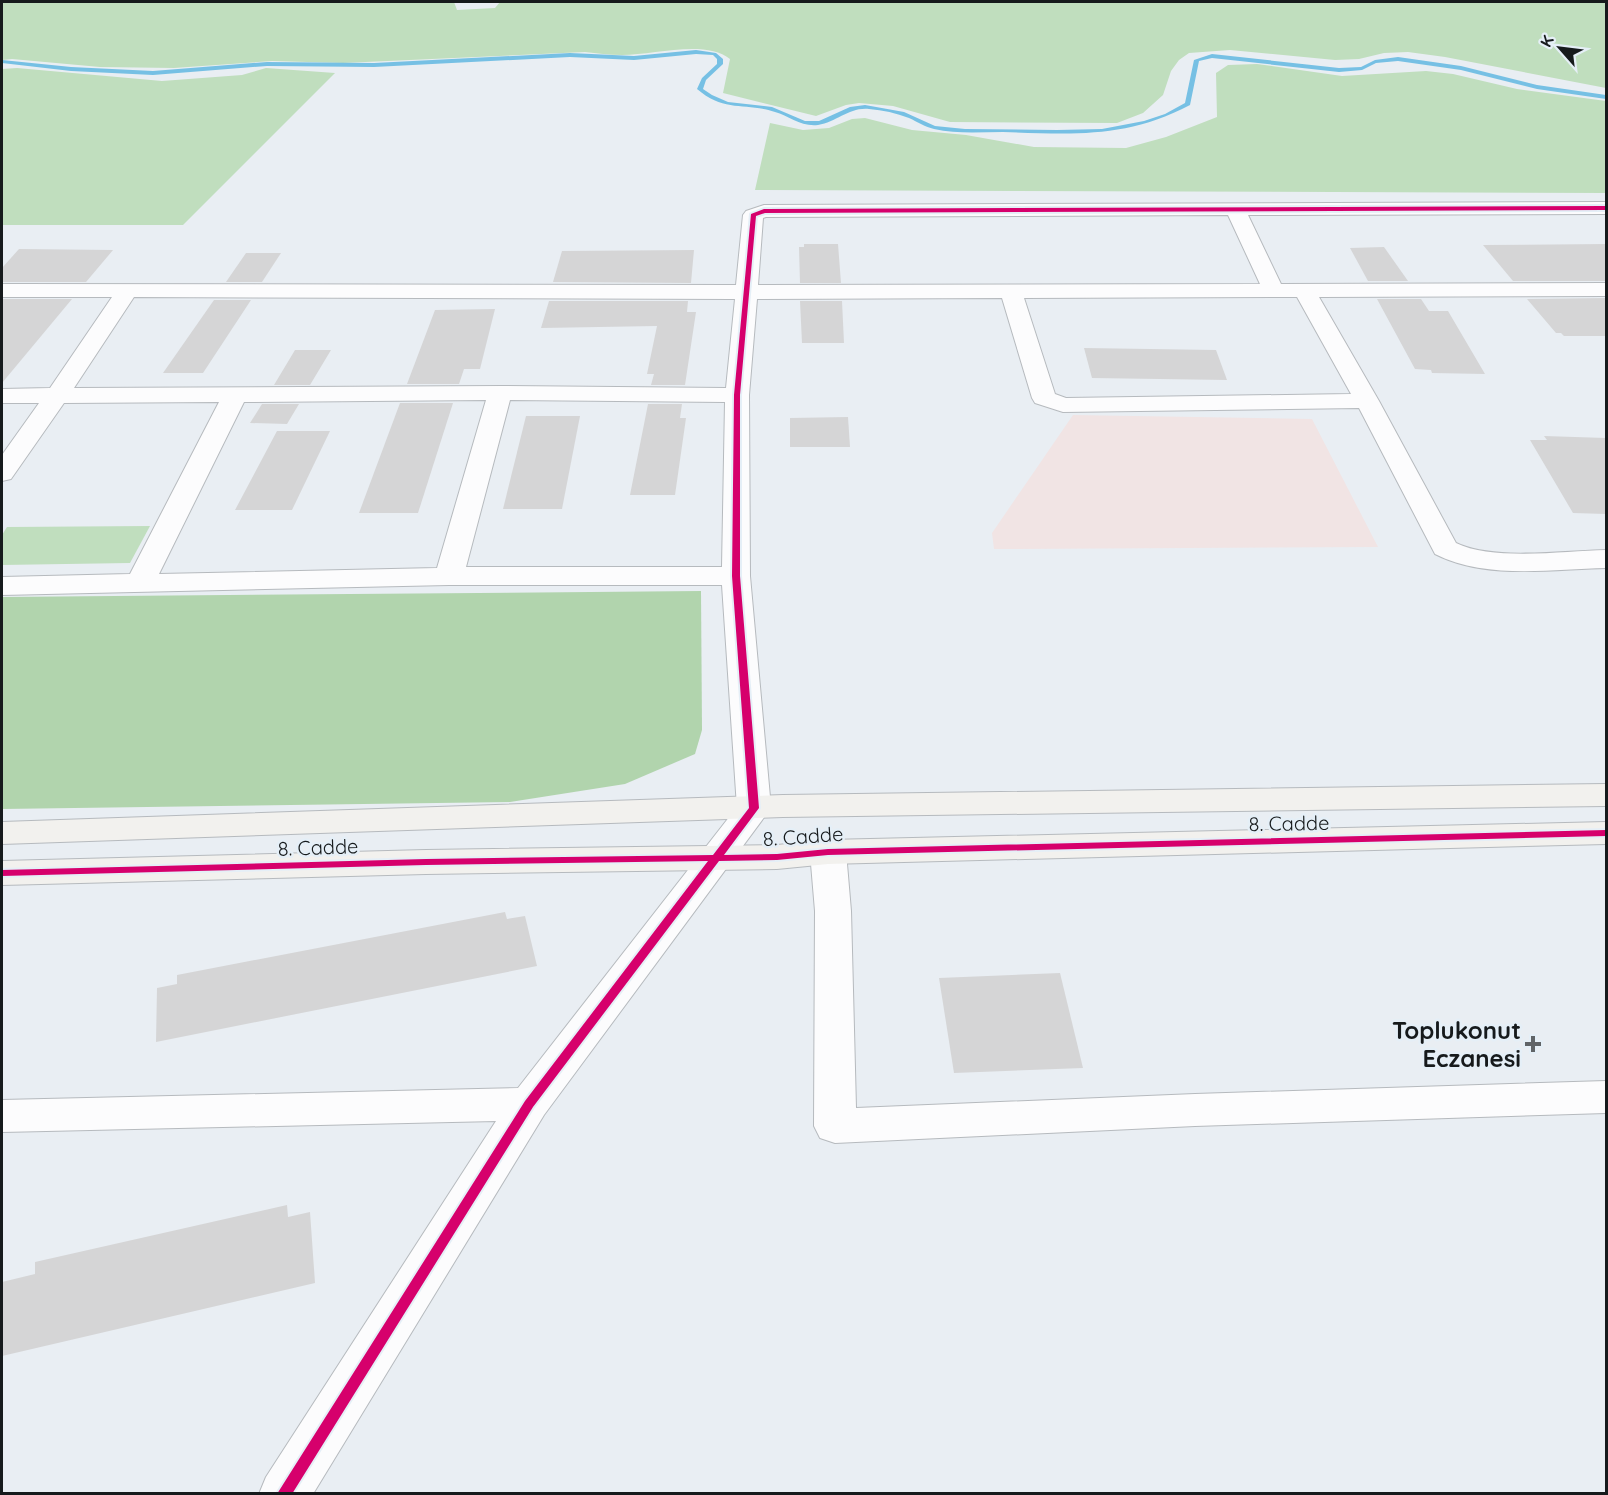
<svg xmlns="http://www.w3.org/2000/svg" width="1608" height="1495" font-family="Quicksand,sans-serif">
  <rect width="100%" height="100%" fill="#e9eef3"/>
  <path fill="#f1e4e4" d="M1073 415 1312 419 1378 547 994 549 992 533Z"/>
  <g fill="#c0debe">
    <path d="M2 2H454L457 10 495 8 500 2H1606V88L1445 57 1408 52 1384 53 1359 59 1335 60 1230 50 1189 53 1179 60 1171 71 1163 95 1143 113 1117 123 950 122 893 106 859 103 846 105 816 116 723 93 730 59C706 39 653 55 622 55 609 55 597 53 585 52L343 63 272 61 174 68 100 67 12 59 2 60Z"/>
    <path d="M1257 64 1342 76 1426 71 1453 74 1517 89 1606 101V193L755 190 770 123 803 130 829 128 852 119 865 118 912 130 966 135 1034 147 1126 148 1166 137 1217 117 1216 73 1228 65Z"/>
    <path d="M17 68 162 81 242 75 266 68 335 73 183 225H2V69Z"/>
    <path d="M150 526 130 563 2 565V535L7 527Z"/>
  </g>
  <path fill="#b1d4ad" d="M701 591 702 730 695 754 625 784 510 802 2 809V597Z"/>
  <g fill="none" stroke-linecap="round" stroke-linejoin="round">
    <path fill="#76c0e4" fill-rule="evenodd" d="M696 50 716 53 723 59V64L706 80 703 89 712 95 728 102 772 107 805 121H819L850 107 865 105 904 112 935 126 965 129 1057 130 1102 129 1144 121 1165 114 1185 103 1194 60 1212 54 1339 68 1361 67 1375 60 1398 57 1461 66 1537 85 1606 95V99L1537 89 1461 70 1398 61 1376 63 1362 70 1339 72 1212 58 1199 61 1190 105C1125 139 1073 134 1003 132 980 132 956 134 934 129 925 127 918 122 909 118 896 113 883 110 869 109 849 107 837 122 818 125 801 127 789 116 775 112 745 102 725 113 697 89L702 78 717 64V59L713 55 696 54 634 60 570 57 374 67 267 66 153 75 71 71 2 63V60L71 67 153 71 267 62 374 63 570 53 634 56Z"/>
  </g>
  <g fill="#d5d5d6">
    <path d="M804 244H838L841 283H800L799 247H804Z"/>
    <path d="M1606 244V281H1513L1483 245Z"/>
    <path d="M1384 247 1408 281H1368L1350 248Z"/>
    <path d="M19 249 113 250 86 282H2V268Z"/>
    <path d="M694 250 691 283 553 282 562 251Z"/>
    <path d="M246 253H281L262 282H226Z"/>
    <path d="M1606 298V336H1564L1561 333H1556L1527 299Z"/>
    <path d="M2 299H72L2 383Z"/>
    <path d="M1377 299H1421L1429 311H1448L1485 374 1432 373 1431 370 1415 369Z"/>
    <path d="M214 300H251L203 373H163Z"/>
    <path d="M549 301H688L687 312H696L685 385H651L654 374H647L657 326 541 328Z"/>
    <path d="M800 301H842L844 343H802Z"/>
    <path d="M495 309 480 369H464L459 384H407L435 310Z"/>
    <path d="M1084 348 1216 350 1227 380 1092 378Z"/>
    <path d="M295 350H331L310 385H274Z"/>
    <path d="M400 403H453L418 513H359Z"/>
    <path d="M262 404H299L287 424 250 423Z"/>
    <path d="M648 404H682L680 418H686L675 495H630Z"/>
    <path d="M526 416H580L562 509H503Z"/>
    <path d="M848 417 850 447H790V418Z"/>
    <path d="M277 431H330L292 510H235Z"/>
    <path d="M1544 436 1606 438V514L1573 513 1530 440H1547Z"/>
    <path d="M505 912 507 919 525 916 537 966 156 1042 157 988 177 984V975Z"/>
    <path d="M1060 973 1083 1068 954 1073 939 978Z"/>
    <path d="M287 1205 288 1217 310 1212 315 1283 2 1356V1282L35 1274V1262Z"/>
  </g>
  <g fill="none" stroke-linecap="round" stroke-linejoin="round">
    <defs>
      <g id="street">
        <path d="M1606 202V214L1248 215 1281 284 1606 283V296L1319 297 1379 401 1456 543C1492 561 1564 551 1606 550V568C1551 569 1486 580 1435 554L1359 408 1063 412 1035 403 1032 398 1002 298 757 299 749 395 750 576 771 808 544 1115 313 1494H259L266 1477 496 1121 2 1132V1100L518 1088 737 807 722 585H449L2 595V577L130 574 219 402 64 403 11 479 2 481V455L39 403H2V389L50 388 112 297H2V284L736 285 743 215 746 211 764 205ZM1228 215 1260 284 758 285 763 218 766 217ZM134 297 735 299 726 388 500 386 74 388ZM1297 297 1351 394 1066 398 1055 394 1024 298ZM486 400 437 568 159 574 244 402ZM510 400 725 402 722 567H466Z"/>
        <path d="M828 840 841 844 846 852 851 911 856 1108 1195 1094 1606 1081V1113L1195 1126 835 1143 820 1138 814 1126 815 911 810 852 815 844Z"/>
      </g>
      <g id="secondary">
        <path d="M1606 784V806L783 817 2 844V822L783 795Z"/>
        <path d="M1606 822V844L828 864 777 869 426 874 2 885V861L426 850 777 845 828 840Z"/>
      </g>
    </defs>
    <use href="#street" stroke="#b6babe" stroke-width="2"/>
    <use href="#secondary" stroke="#b6babe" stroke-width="2"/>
    <use href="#street" fill="#fcfcfd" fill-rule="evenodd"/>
    <use href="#secondary" fill="#f2f1ee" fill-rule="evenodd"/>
    <defs>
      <path id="cycleway" d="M1606 206V210L765 213 756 216 740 395V576L759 808 724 855 777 854 828 849 1606 830V836L828 855 777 860 719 861 533 1107 292 1494H277L525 1101 708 861 426 865 2 876V870L426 859 713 855 749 808 732 576 734 395 751 214 764 209Z"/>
    </defs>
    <use href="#cycleway" stroke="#e5eff7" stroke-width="4"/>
    <use href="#cycleway" fill="#d6006c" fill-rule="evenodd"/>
  </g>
  <path fill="#606467" stroke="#e5eff7" stroke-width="2" d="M1530 1035h6v6h6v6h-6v6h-6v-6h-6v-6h6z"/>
  <g text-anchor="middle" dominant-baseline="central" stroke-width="5" stroke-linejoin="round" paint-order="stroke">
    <g font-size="20" fill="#161a1c" stroke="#e5eff7">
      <text transform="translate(1289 823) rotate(-1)">8. Cadde</text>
      <text transform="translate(803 836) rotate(-4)">8. Cadde</text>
      <text transform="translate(318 847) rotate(-2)">8. Cadde</text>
    </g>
    <g font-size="24" font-weight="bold" fill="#161a1c" stroke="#e5eff7" text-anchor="end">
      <text x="1521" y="1030">Toplukonut<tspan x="1521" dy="28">Eczanesi</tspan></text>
    </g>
  </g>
  <rect width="1608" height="1495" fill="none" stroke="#161a1c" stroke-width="6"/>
  <g transform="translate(1560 48) rotate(298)" stroke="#e5eff7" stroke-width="4.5" paint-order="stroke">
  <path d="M0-4.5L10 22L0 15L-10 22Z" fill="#161a1c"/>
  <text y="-9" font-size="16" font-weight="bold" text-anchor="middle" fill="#161a1c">K</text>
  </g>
</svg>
